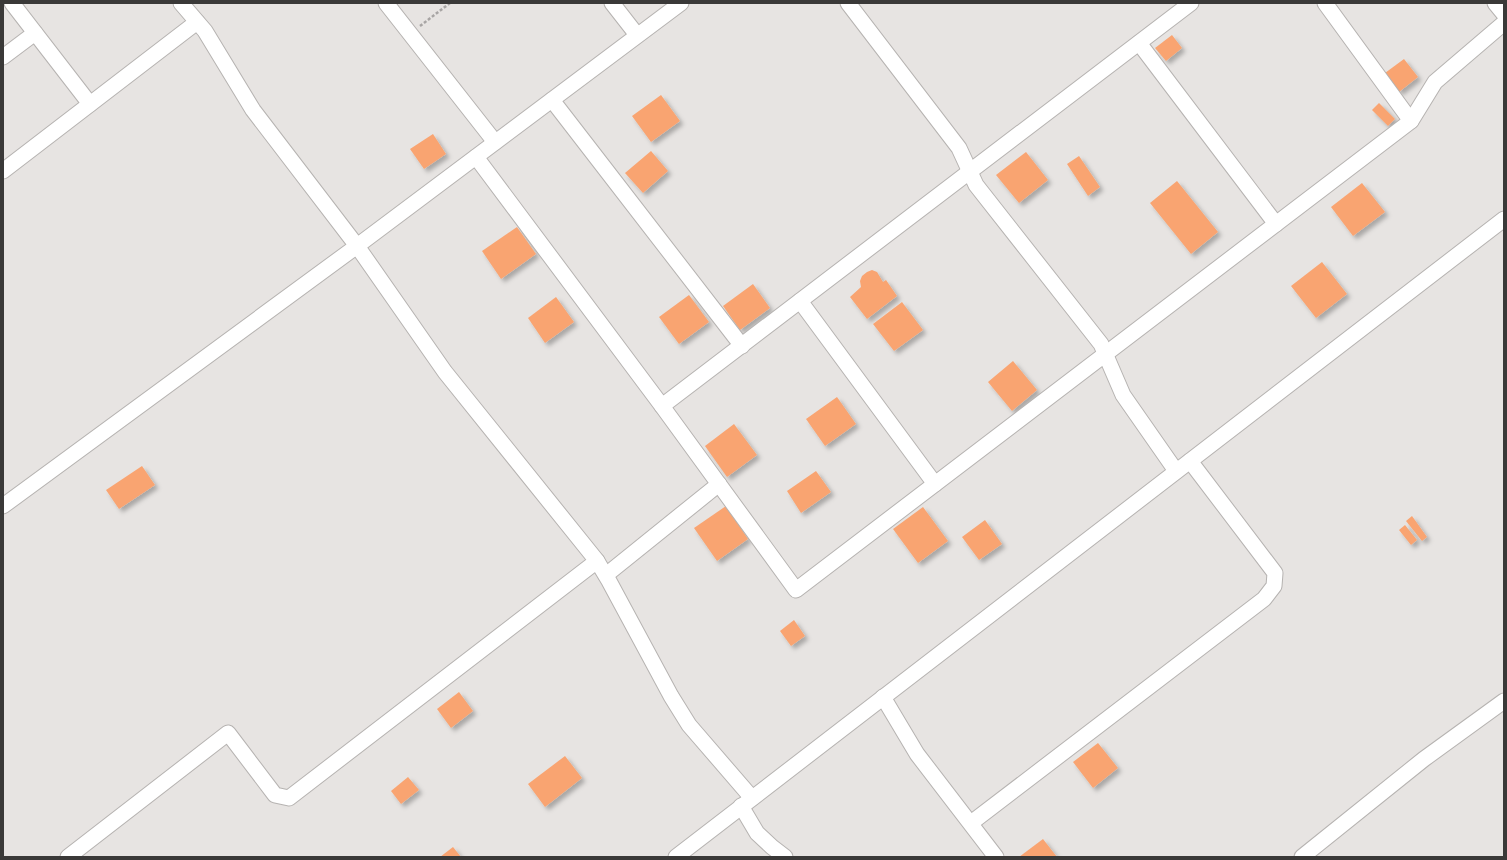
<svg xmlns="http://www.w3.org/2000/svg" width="1507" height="860" font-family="'Work Sans',sans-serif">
  <defs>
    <filter id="shadow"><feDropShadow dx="3.5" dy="3.5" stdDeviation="2" flood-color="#0004"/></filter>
  </defs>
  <rect width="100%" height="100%" fill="#e7e4e2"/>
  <g fill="#f9a471" filter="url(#shadow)">
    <path d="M1172 35 1182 48 1166 61 1155 48Z"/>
    <path d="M1404 59 1418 77 1399 92 1385 73Z"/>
    <path d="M661 95 680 121 651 142 632 116Z"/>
    <path d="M1379 103 1395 119 1388 126 1372 110Z"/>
    <path d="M433 134 446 154 424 169 410 149Z"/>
    <path d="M651 151 668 171 643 193 625 173Z"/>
    <path d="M1026 152 1048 180 1019 203 996 175Z"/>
    <path d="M1079 156 1100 187 1088 196 1067 164Z"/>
    <path d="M1177 181 1218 232 1191 254 1150 203Z"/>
    <path d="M1362 183 1385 212 1353 236 1331 207Z"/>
    <path d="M517 227 536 254 501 279 482 251Z"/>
    <path d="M1322 262 1347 294 1316 318 1291 286Z"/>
    <path d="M872 270 877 272 883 282 886 280 897 296 867 319 850 297 861 287 860 281 862 276 867 272Z"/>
    <path d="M753 284 770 308 740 330 723 306Z"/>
    <path d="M689 295 709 322 679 344 659 317Z"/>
    <path d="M556 297 574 322 545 343 528 318Z"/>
    <path d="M902 302 923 330 894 351 873 324Z"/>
    <path d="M1013 361 1037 390 1012 411 988 382Z"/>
    <path d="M837 397 856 424 825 446 806 419Z"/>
    <path d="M734 424 757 455 727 477 705 446Z"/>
    <path d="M142 466 155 485 119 509 106 490Z"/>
    <path d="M816 471 831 492 801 513 787 491Z"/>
    <path d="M726 506 748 539 717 561 694 528Z"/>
    <path d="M923 507 948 541 918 563 893 529Z"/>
    <path d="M1412 516 1427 537 1422 541 1406 521Z"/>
    <path d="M985 520 1002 544 979 560 962 537Z"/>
    <path d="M1405 525 1417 540 1411 545 1399 530Z"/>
    <path d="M794 620 805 636 791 646 780 631Z"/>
    <path d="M459 692 473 711 451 728 437 709Z"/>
    <path d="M1098 743 1118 768 1093 788 1073 762Z"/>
    <path d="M565 756 582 778 545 807 528 784Z"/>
    <path d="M408 777 419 790 401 804 391 791Z"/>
    <path d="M1043 839 1057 857H1019Z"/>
    <path d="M453 847 461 857H440Z"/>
  </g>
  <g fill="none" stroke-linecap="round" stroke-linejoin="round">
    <defs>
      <g id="street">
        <path d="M12 3 90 104"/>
        <path d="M181 3 205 31 253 110 357 246 445 372 597 561 609 581 671 696 689 725 752 798"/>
        <path d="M386 3 495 142"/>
        <path d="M612 3 637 35"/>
        <path d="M848 3 959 148 976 185 1101 344 1123 395 1176 471"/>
        <path d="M1325 3 1411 121"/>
        <path d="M1495 3 1504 14"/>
        <path d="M1139 43 1276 224"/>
        <path d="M3 57 35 33"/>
        <path d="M552 100 742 346"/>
        <path d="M476 157 662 406 796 590 1411 121 1435 82 1504 23"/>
        <path d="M3 171 197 22"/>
        <path d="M800 301 935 484"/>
        <path d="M662 406 1191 3"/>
        <path d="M3 506 357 246 681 3"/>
        <path d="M606 575 719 484"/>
        <path d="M883 697 917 754 996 857"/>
        <path d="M741 806 757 833 772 847 785 857"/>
        <path d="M971 823 1264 599 1274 586 1275 573 1190 461"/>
        <path d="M68 857 228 733 275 795 289 798 597 561"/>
        <path d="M676 857 1504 219"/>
        <path d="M1302 857 1424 759 1504 701"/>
      </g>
    </defs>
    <use href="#street" stroke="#b6b3b1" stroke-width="17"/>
    <path stroke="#a8a5a4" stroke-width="2.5" stroke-dasharray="3 2" stroke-linecap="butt" d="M420 26 450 3"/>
    <use href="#street" stroke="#fff" stroke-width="15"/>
  </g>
  <rect width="1507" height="860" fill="none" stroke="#3a3938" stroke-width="8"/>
</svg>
